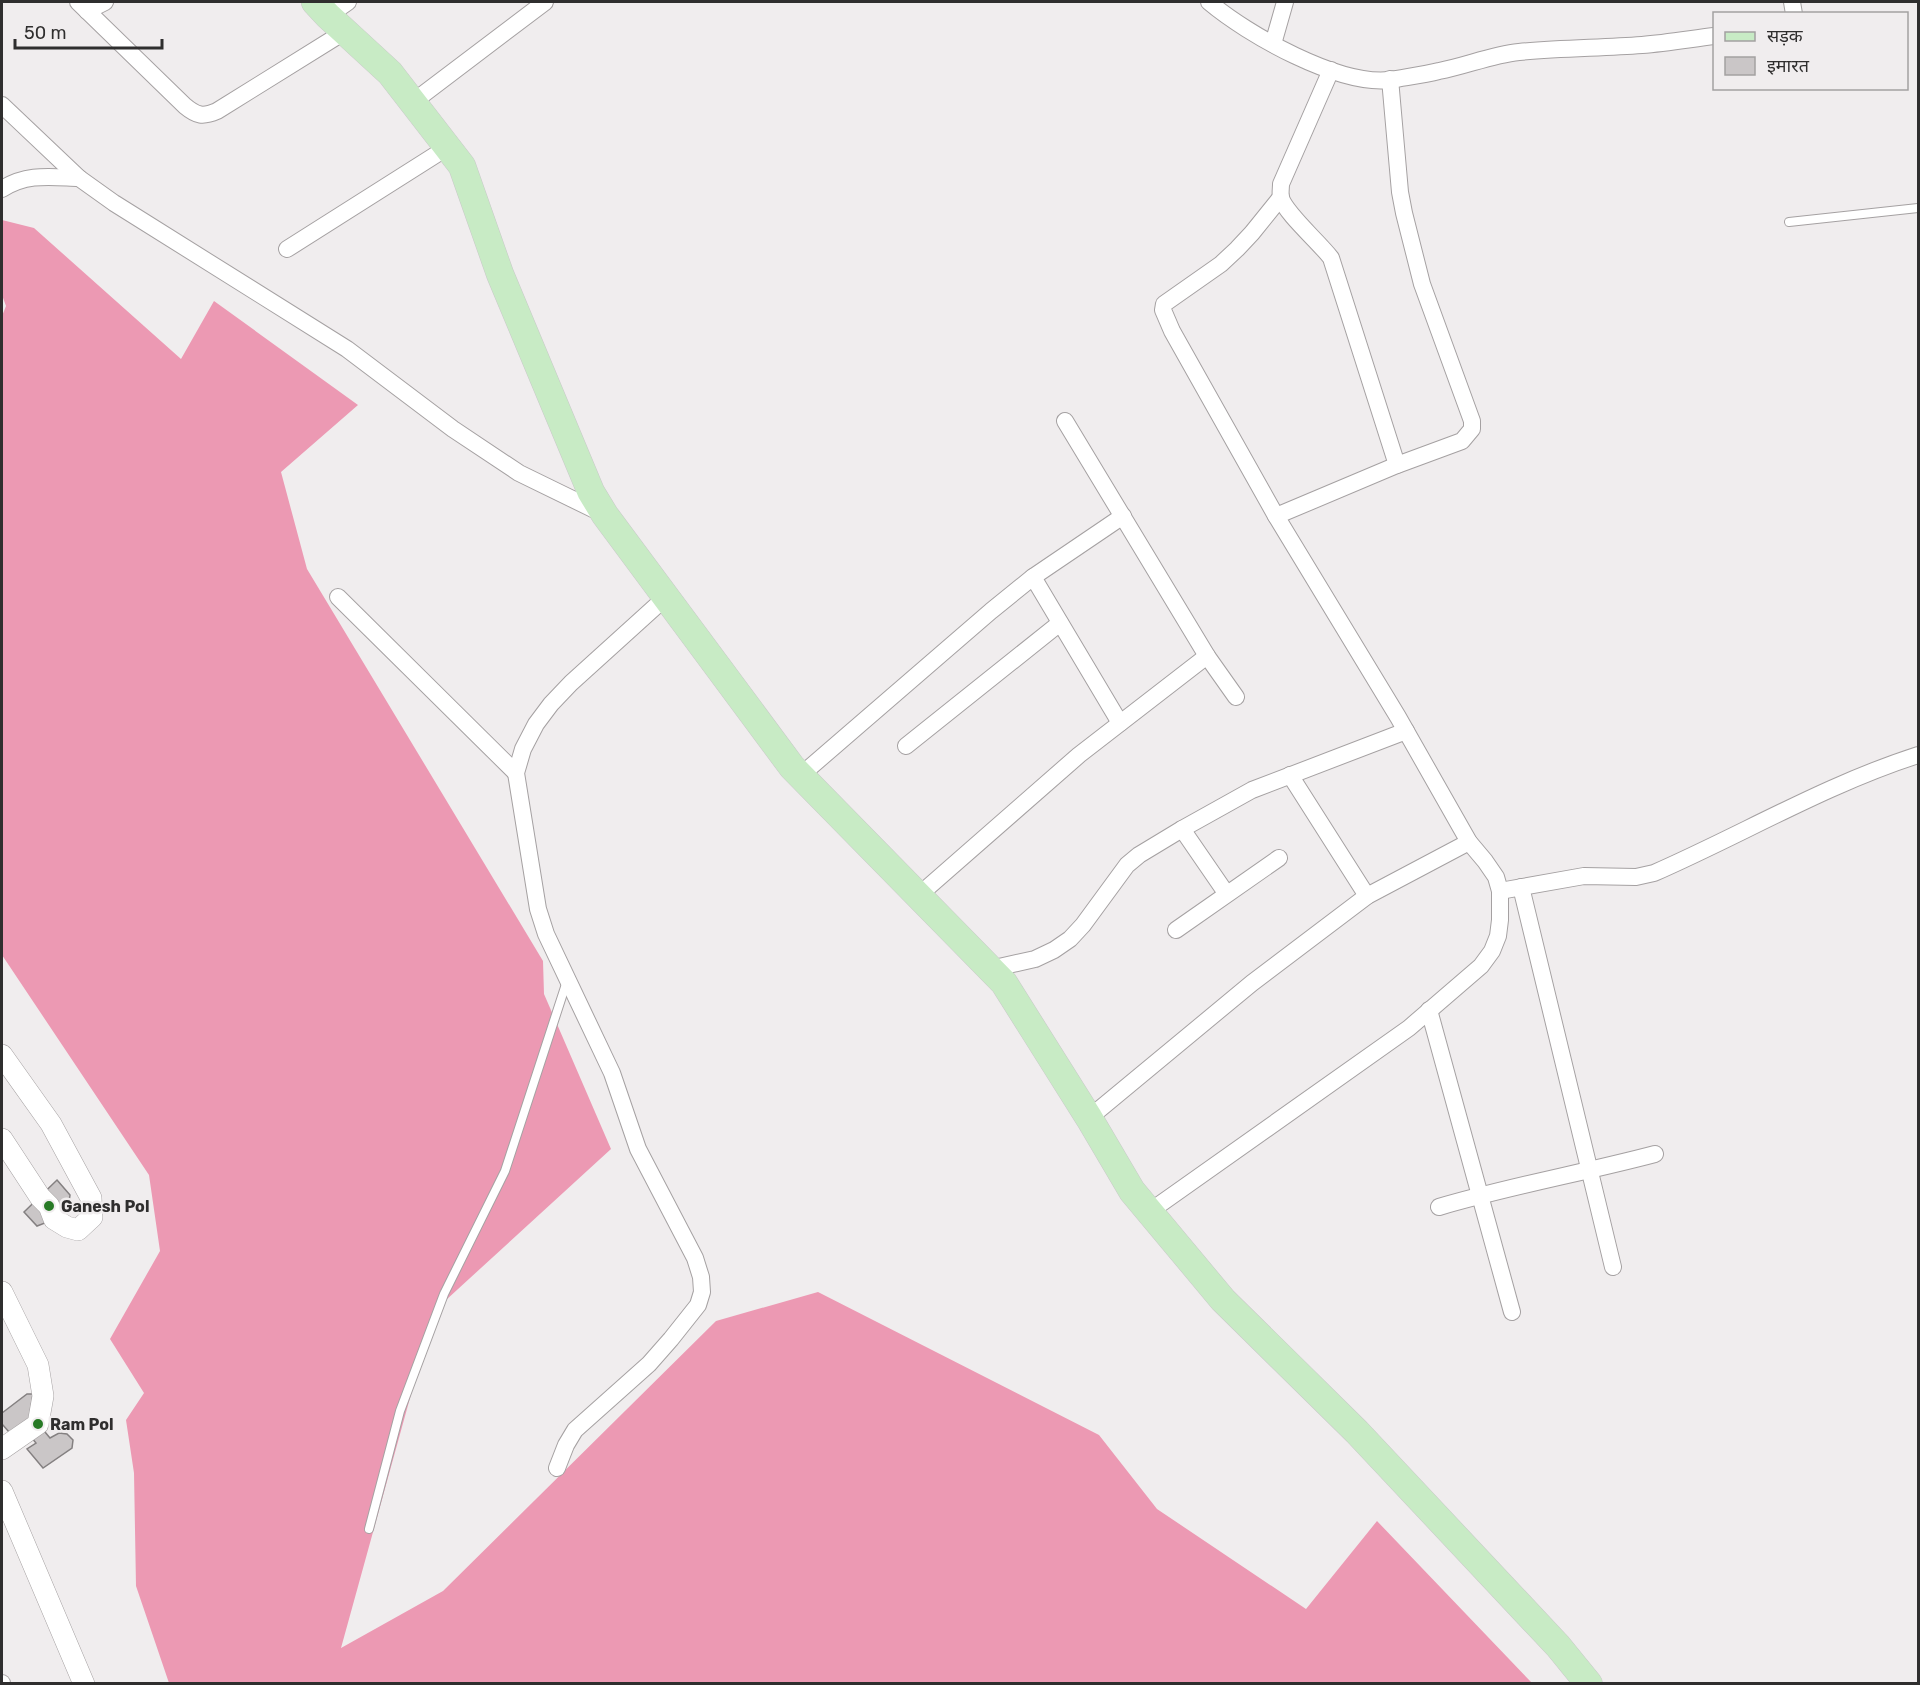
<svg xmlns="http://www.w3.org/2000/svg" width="1920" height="1685" font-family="Rubik,'Noto Sans Devanagari',sans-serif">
  <rect width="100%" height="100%" fill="#f0edee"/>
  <path fill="#ec99b3" d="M2 220 34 228 181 359 214 301 358 405 281 472 307 569 543 961 544 994 611 1149 434 1311 341 1648 443 1591 716 1321 818 1292 1099 1435 1157 1509 1306 1609 1377 1521 1532 1683H169L136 1586 134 1473 126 1420 144 1393 110 1339 160 1251 149 1175 2 955V316L6 306 2 295Z"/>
  <g fill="#cac6c7" stroke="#848081" stroke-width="1.5">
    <path d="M57 1180 70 1195 69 1202 62 1205 54 1201 45 1223 37 1226 24 1212Z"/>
    <path d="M27 1394H33L30 1414 50 1438 59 1433 67 1434 73 1440 72 1448 43 1468 27 1449 36 1443 27 1432H9L2 1424V1413Z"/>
  </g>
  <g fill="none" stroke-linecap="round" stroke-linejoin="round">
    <defs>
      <g id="service">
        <path d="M1789 222 1918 208"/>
        <path d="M369 1529 400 1411 444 1294 505 1171 567 981"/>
      </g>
      <g id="minor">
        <path d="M78 2 185 106C197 116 203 117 217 111L344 32"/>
        <path d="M1209 2C1248 35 1339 86 1390 80 1406 77 1423 75 1439 71 1466 66 1491 55 1519 52 1560 48 1601 48 1642 45 1666 43 1690 39 1714 36"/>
        <path d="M1792 2 1794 14"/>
        <path d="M87 11 105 2"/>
        <path d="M328 16 348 2"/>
        <path d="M1273 44 1285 2"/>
        <path d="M1331 70 1281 184C1281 188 1280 194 1281 198 1286 214 1319 242 1331 258L1397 465"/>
        <path d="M413 102 545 2"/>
        <path d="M2 105 79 178 114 203 347 349 453 429 519 473 601 513"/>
        <path d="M2 189C27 173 50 177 79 178"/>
        <path d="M287 249 448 147"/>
        <path d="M1065 421 1207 656 1236 697"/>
        <path d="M1276 516 1397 465 1462 441 1472 429V421L1422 284 1404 213 1400 192 1390 79"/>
        <path d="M1033 577 1120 723"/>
        <path d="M338 597 516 773"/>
        <path d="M906 746 1060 623"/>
        <path d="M1290 775 1367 896"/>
        <path d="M800 776 991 611 1033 577 1123 516"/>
        <path d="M1182 829 1226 893"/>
        <path d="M1521 887 1613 1267"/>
        <path d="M1500 891 1584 876 1636 877 1654 873C1743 834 1825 785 1918 755"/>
        <path d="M918 896 1079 755 1207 656"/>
        <path d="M1176 930 1279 858"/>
        <path d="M990 969 1035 959 1054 950 1070 939 1083 925 1127 865 1139 855 1182 829 1252 790 1406 731"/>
        <path d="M1429 1010 1512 1312"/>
        <path d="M1089 1118 1252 983 1367 896 1469 842"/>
        <path d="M1439 1207C1510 1186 1583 1173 1655 1154"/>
        <path d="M1149 1212 1409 1028 1481 966 1492 951 1498 936 1500 920V891L1496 877 1485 861 1469 842 1398 717 1276 516 1172 331 1163 310 1164 304 1221 264 1237 249 1252 233 1281 197"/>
        <path d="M557 1468 566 1445 575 1430 649 1364 671 1339 698 1305 702 1292 701 1277 695 1258 638 1149 612 1073 546 934 538 909 516 773 523 749 536 724 551 704 571 683 666 597"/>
        <path d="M2 1683V1684"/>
      </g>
      <g id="tertiary">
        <path d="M2 1055 51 1124 91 1198 92 1217 78 1230 67 1227 54 1219 49 1206 40 1197 2 1139"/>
        <path d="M2 1292 38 1365 43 1396 38 1424 2 1449"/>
        <path d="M2 1491 84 1684"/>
      </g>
      <path id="primary" d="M315 2 328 16 390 73 462 166 500 274 591 492 605 515 792 767 1004 983 1089 1118 1132 1191 1223 1300 1357 1432 1558 1646 1589 1684"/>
    </defs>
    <use href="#service" stroke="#a5a1a2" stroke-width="10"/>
    <use href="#minor" stroke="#a5a1a2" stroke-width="18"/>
    <use href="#tertiary" stroke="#a5a1a2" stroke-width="22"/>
    <use href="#primary" stroke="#c9c9c9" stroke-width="28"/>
    <use href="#service" stroke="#fff" stroke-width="8"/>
    <use href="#minor" stroke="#fff" stroke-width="16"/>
    <use href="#tertiary" stroke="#fff" stroke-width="21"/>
    <use href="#primary" stroke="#c8ebc5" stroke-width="27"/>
  </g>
  <g fill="#287a26" stroke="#f0edee" stroke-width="2">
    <circle cx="49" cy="1206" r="6"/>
    <circle cx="38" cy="1424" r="6"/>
  </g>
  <g text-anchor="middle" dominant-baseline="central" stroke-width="5" stroke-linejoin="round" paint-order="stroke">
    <g font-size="16" font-weight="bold" fill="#2f2e2e" stroke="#f0edee" text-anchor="start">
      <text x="61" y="1206">Ganesh Pol</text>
      <text x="50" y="1424">Ram Pol</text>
    </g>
  </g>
  <rect width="1920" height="1685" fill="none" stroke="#2f2e2e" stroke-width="6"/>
  <rect x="1713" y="12" width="195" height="78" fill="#f0edee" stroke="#a3a1a1" stroke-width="1.5"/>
  <rect x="1725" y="32" width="30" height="9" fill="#c8ebc5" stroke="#a3a1a1" stroke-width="1.5"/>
  <text x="1767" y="42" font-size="18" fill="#2f2e2e">सड़क</text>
  <rect x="1725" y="57" width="30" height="18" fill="#cac6c7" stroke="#a3a1a1" stroke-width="1.5"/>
  <text x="1767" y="72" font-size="18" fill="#2f2e2e">इमारत</text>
  <path d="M15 39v9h147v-9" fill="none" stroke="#2f2e2e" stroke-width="3"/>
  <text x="24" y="39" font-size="18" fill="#2f2e2e" stroke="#f0edee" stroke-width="4.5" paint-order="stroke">50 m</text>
</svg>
